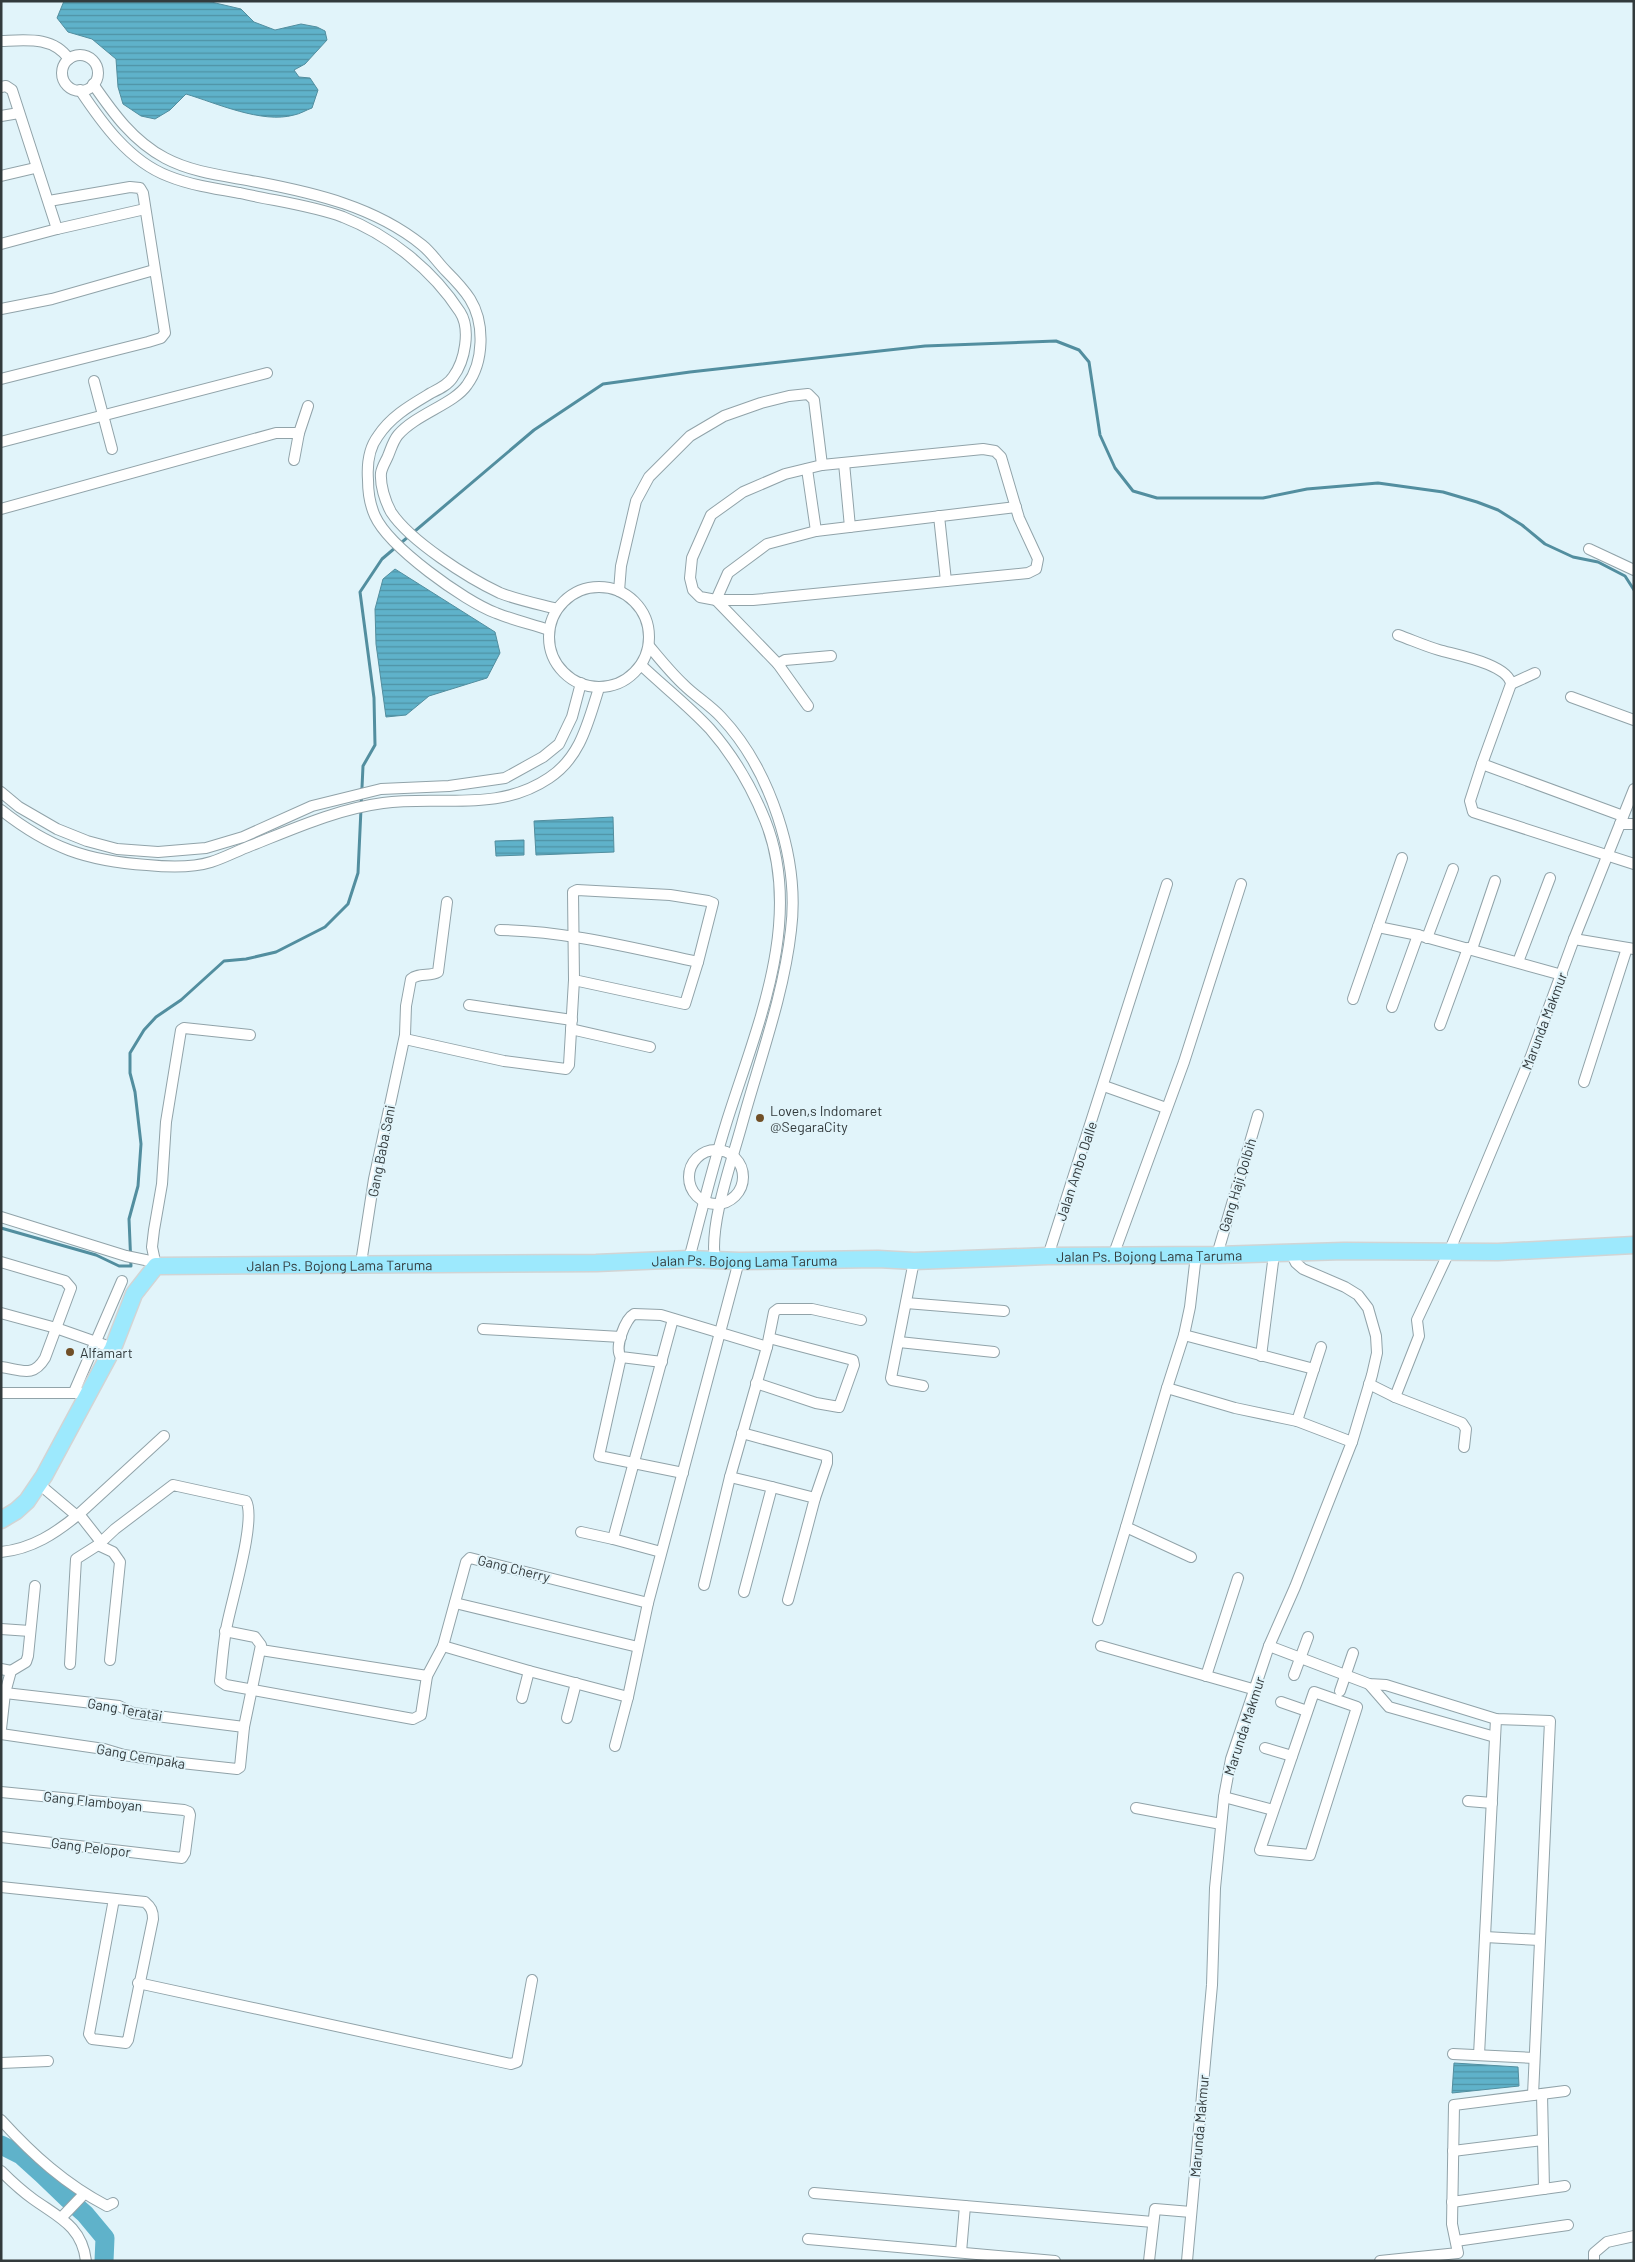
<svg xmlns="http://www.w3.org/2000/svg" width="1635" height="2262" font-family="Barlow,sans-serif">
  <defs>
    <pattern id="water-rules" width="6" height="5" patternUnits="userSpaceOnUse" patternTransform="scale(1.25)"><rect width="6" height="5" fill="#5fb2ca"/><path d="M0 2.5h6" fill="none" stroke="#4f92a5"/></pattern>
  </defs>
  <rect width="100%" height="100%" fill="#e1f4fa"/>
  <g fill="url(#water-rules)" stroke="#528e9f">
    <path d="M64 1H207L241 9 254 22 275 30 301 24 317 27 325 31 327 40 305 64 294 70 299 77 310 78 318 90 312 108C306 110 300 114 294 115 262 124 216 103 186 94L170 110 155 119 141 116 123 104 118 87 116 59 92 39 68 32 57 18Z"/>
    <path d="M395 569 495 632 500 653 487 678 429 696 406 715 386 717 376 644 375 609 383 579Z"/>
    <path d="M613 817 614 852 536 855 534 821Z"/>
    <path d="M524 840V855L496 856 495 841Z"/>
    <path d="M1454 2063 1518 2067 1519 2086 1452 2093Z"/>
  </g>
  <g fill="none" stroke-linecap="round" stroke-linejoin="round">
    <path stroke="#528e9f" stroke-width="3" d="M1 1228 96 1255 119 1266H131L129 1219 138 1186 141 1144 135 1092 130 1073V1053L144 1030 156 1017 181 1000 224 961 246 959 276 952 325 927 348 904 358 873 363 766 375 745 374 698 360 592 382 559 534 430 603 384 690 372 925 346 1056 341 1079 350 1089 362 1100 435 1115 468 1133 491 1157 498H1263L1307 489 1378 483 1443 492 1477 502 1498 510 1522 525 1545 544 1573 557 1598 562 1625 576 1634 590"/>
    <path stroke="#5fb2ca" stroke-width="19" d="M1 2145 21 2155 42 2174 68 2199 85 2214 105 2238 104 2261"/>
    <defs>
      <g id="street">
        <path d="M1 41C26 40 53 36 69 59"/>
        <circle cx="80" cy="73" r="18"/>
        <path d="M93 84C113 113 133 141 165 158 193 173 227 176 257 182 315 193 375 207 422 245 431 252 438 263 446 271 455 280 463 288 470 299 485 323 484 362 467 385 454 404 416 414 398 435 393 441 391 449 388 456 386 461 382 467 381 473 380 485 385 501 391 512 410 541 468 578 500 593 518 600 538 604 557 609"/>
        <path d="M1 87 6 86 12 90 57 229 1 244"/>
        <path d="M80 90C102 123 129 161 168 176 190 185 216 189 240 193 274 201 310 205 343 217 389 235 433 270 460 312 471 329 465 361 453 377 448 385 439 389 431 393 411 405 391 416 378 436 369 448 367 466 368 480 368 492 370 505 375 516 389 547 464 601 496 613 513 620 531 624 549 630"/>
        <path d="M1 116 19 113"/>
        <path d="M1 176 35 168"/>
        <path d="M57 229 145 209"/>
        <path d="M1 309 52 299 154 270"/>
        <path d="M1 379 148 342 161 338 165 333 143 193 140 188 130 187 49 201"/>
        <path d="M94 381 112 449"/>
        <path d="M1 442 267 373"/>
        <path d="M983 449 995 451 1001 457 1019 518 1038 559 1036 569 1028 573 753 600H716L700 597 693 590 690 578 692 558 711 515 743 492 785 474 822 465Z"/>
        <path d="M294 460 299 433"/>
        <path d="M844 463 850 527"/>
        <path d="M807 469 816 531"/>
        <path d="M1 509 276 433H299L308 406"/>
        <path d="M939 516 946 581"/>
        <path d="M1589 549 1634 570"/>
        <circle cx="599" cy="637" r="50"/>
        <path d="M619 591 621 566 636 501 649 477 690 436 724 416 761 403 789 396 808 394 814 400 822 465"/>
        <path d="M1398 635C1412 640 1425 646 1439 650 1456 655 1508 664 1511 684L1482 764 1623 816"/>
        <path d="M649 646C660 659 671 673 684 685 695 696 710 705 721 717 770 769 800 859 791 930 784 994 759 1062 742 1124 732 1161 709 1224 715 1260"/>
        <path d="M778 664 785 660 831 656"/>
        <path d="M641 665C663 686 689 706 710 729 732 754 752 788 765 820 805 920 756 1028 726 1124 712 1169 701 1214 689 1259"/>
        <path d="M1511 684 1535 673"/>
        <path d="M1571 697 1634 720"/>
        <path d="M808 706 778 664 716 600 728 573 767 544 816 531 1016 507"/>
        <path d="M1482 764 1470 801 1473 812 1634 864"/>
        <path d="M1 792 19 807 57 829 87 841 117 849 158 852 206 848 243 837 312 806 381 789 449 786 505 778 543 757 559 744 572 717 581 683"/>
        <path d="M1 810C49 848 87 861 147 865 167 867 192 868 211 862 224 858 237 851 250 846 293 829 337 809 383 803 440 795 497 813 549 778 581 757 588 722 599 688"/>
        <path d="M1620 824H1634"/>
        <path d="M1378 927 1418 935"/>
        <path d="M500 930C567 931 632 948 698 962"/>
        <path d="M1427 938 1453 869"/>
        <path d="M1574 939 1634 949"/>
        <path d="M1472 949 1495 881"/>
        <path d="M1518 962 1550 878"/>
        <path d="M1353 999 1402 858"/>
        <path d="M469 1005 572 1020"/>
        <path d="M1392 1007 1418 935 1562 975"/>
        <path d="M1440 1025 1468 948"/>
        <path d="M571 1029 650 1047"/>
        <path d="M405 1039 504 1061 566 1069 569 1065 574 980 573 892 577 890 670 895 708 901 713 903 698 962 685 1004 574 980"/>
        <path d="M1584 1082 1627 948"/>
        <path d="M1104 1086 1166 1108"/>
        <circle cx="716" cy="1177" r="27"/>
        <path d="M1 1217 126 1256 155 1262"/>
        <path d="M1217 1255 1258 1115"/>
        <path d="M1048 1256 1167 884"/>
        <path d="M1113 1256 1184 1062 1241 884"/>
        <path d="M914 1261 891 1378 892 1380 923 1386"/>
        <path d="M1 1262 65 1281 71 1288 45 1358C33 1378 22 1370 1 1367"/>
        <path d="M361 1263 374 1179 405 1035 406 1006 411 979C419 972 430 977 438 972L447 902"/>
        <path d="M156 1266 152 1247 154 1230 162 1184 166 1122 181 1030 184 1028 250 1035"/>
        <path d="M906 1303 1004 1311"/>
        <path d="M1 1313 56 1328 113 1348"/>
        <path d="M483 1329 621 1337"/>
        <path d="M1184 1335 1314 1369"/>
        <path d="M899 1342 994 1352"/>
        <path d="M1261 1356 1274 1254"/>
        <path d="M621 1357 599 1456 683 1473"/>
        <path d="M662 1362 621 1357C614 1348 625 1319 634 1314L661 1315 767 1347"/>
        <path d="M756 1383 816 1403 839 1407 854 1365 853 1360 769 1338"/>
        <path d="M1369 1384 1395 1397 1462 1423 1466 1429 1464 1447"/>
        <path d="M1167 1388 1235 1408 1297 1421 1352 1442"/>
        <path d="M74 1392 122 1281"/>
        <path d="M1 1393H80"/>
        <path d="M1395 1397 1419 1336 1417 1320 1449 1252 1531 1056 1574 939 1634 789"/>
        <path d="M1297 1421 1321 1347"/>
        <path d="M742 1433 827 1456V1463L815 1498"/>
        <path d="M730 1477 772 1487 744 1592"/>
        <path d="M39 1484 77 1516"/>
        <path d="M772 1487 815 1498 788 1600"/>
        <path d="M581 1532 613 1539"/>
        <path d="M101 1542 79 1514 164 1436"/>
        <path d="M98 1545 113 1552 120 1562 110 1660"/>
        <path d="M1 1552C32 1549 56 1533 79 1514"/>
        <path d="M661 1552 613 1539 673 1319"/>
        <path d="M1191 1557 1126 1527 1167 1388 1184 1335 1190 1307 1196 1255"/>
        <path d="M704 1585 730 1477 767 1347 774 1312 778 1309H812L861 1320"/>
        <path d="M455 1603 638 1647"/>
        <path d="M1098 1620 1126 1527"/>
        <path d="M1 1629 30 1631"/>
        <path d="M443 1646 529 1671 628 1697"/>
        <path d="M1101 1646 1256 1690"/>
        <path d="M1269 1646 1369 1684 1386 1685 1496 1719 1550 1721 1533 2095"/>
        <path d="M261 1650 427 1676"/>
        <path d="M70 1664 76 1559 98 1545 115 1529 173 1485 246 1501C257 1520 230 1605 226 1630 223 1647 222 1664 220 1681L226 1685 413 1719 421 1715 427 1676 443 1646 466 1562 470 1558 648 1603"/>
        <path d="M1 1669 11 1671"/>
        <path d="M1294 1675 1308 1637"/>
        <path d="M1206 1676 1238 1578"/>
        <path d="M1369 1684 1389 1707 1495 1737"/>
        <path d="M1340 1691 1353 1653"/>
        <path d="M1314 1692 1357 1707 1310 1855 1260 1850Z"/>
        <path d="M5 1693 119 1706 133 1713 244 1727"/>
        <path d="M522 1698 529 1671"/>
        <path d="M1281 1702 1307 1711"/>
        <path d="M567 1718 576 1683"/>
        <path d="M1 1729 5 1693 11 1671 26 1662 28 1656 35 1586"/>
        <path d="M1 1734 104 1749 124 1755 163 1761 237 1769 240 1767 244 1727 261 1645 255 1637 225 1631"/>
        <path d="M615 1746 628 1697 648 1603 739 1261"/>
        <path d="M1265 1748 1292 1756"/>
        <path d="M1 1792 184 1810 189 1812 190 1815 185 1853 182 1858 1 1837"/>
        <path d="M1224 1797 1273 1810"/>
        <path d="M1468 1801 1492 1803"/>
        <path d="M1136 1808 1221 1824"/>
        <path d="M1 1887 145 1902C151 1907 153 1911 153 1919L128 2040 126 2043 92 2039 89 2034 114 1899"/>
        <path d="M1485 1937 1540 1940"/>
        <path d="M138 1983 511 2064 517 2062 532 1980"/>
        <path d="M1453 2054 1534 2058"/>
        <path d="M1479 2055 1496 1719"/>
        <path d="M1 2063 48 2061"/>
        <path d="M1542 2094 1544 2189"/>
        <path d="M1 2120C33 2155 65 2184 107 2206L113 2203"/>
        <path d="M1453 2151 1543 2140"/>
        <path d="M1 2171C11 2181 22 2191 33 2199 58 2217 82 2226 86 2261"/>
        <path d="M814 2193 1153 2222"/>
        <path d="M1452 2202 1565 2186"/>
        <path d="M62 2217 84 2194"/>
        <path d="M808 2239 1055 2261"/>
        <path d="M1456 2241 1568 2225"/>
        <path d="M961 2252 965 2206"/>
        <path d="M1149 2261 1155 2209 1191 2212"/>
        <path d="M1187 2261 1212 1985 1215 1888 1224 1797 1231 1759 1269 1646 1295 1587 1352 1442 1372 1375 1377 1353 1376 1336 1368 1308 1358 1295 1345 1287 1303 1269 1296 1263 1291 1253"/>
        <path d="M1380 2261 1458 2253 1452 2224 1454 2105 1565 2091"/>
        <path d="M1594 2261V2253L1607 2242 1634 2236"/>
      </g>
      <g id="primary">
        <path id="s1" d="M1 1520 16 1511 27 1501 44 1476 113 1348 134 1294 156 1266 596 1263 689 1259 739 1261 878 1259 914 1261 1048 1256 1217 1255 1344 1251 1498 1252 1634 1245"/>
      </g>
    </defs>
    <use href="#street" stroke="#91a3a9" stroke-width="12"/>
    <use href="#primary" stroke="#d2d4d4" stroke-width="19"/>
    <use href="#street" stroke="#fff" stroke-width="10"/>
    <use href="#primary" stroke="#9de9fd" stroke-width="16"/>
  </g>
  <g fill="#714f27" stroke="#e1f4fa" stroke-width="2">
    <circle cx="760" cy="1118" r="5"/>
    <circle cx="70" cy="1352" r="5"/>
  </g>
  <g text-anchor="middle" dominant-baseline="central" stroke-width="4" stroke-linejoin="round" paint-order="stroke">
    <g font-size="14" fill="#323a3c" stroke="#e1f4fa">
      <text transform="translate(1544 1021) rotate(-69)">Marunda Makmur</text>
      <text transform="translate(381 1151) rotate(-79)">Gang Baba Sani</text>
      <text transform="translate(1076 1171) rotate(-72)">Jalan Ambo Dalle</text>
      <text transform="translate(1237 1185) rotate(-73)">Gang Haji Qolbih</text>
      <text stroke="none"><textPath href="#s1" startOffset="1295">Jalan Ps. Bojong Lama Taruma</textPath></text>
      <text stroke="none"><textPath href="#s1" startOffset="890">Jalan Ps. Bojong Lama Taruma</textPath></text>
      <text stroke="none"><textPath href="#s1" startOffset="485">Jalan Ps. Bojong Lama Taruma</textPath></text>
      <text transform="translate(514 1568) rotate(14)">Gang Cherry</text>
      <text transform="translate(125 1709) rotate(10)">Gang Teratai</text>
      <text transform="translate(1244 1726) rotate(-72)">Marunda Makmur</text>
      <text transform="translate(141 1756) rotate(10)">Gang Cempaka</text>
      <text transform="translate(93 1801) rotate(6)">Gang Flamboyan</text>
      <text transform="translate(91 1847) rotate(7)">Gang Pelopor</text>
      <text transform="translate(1199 2126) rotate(-85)">Marunda Makmur</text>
    </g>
    <g font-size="14" fill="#323a3c" stroke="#e1f4fa" text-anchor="start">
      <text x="770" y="1110">Loven,s Indomaret<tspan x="770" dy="16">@SegaraCity</tspan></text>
      <text x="80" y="1352">Alfamart</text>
    </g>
  </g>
  <rect width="1635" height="2262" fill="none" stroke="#323a3c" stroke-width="5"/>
</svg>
